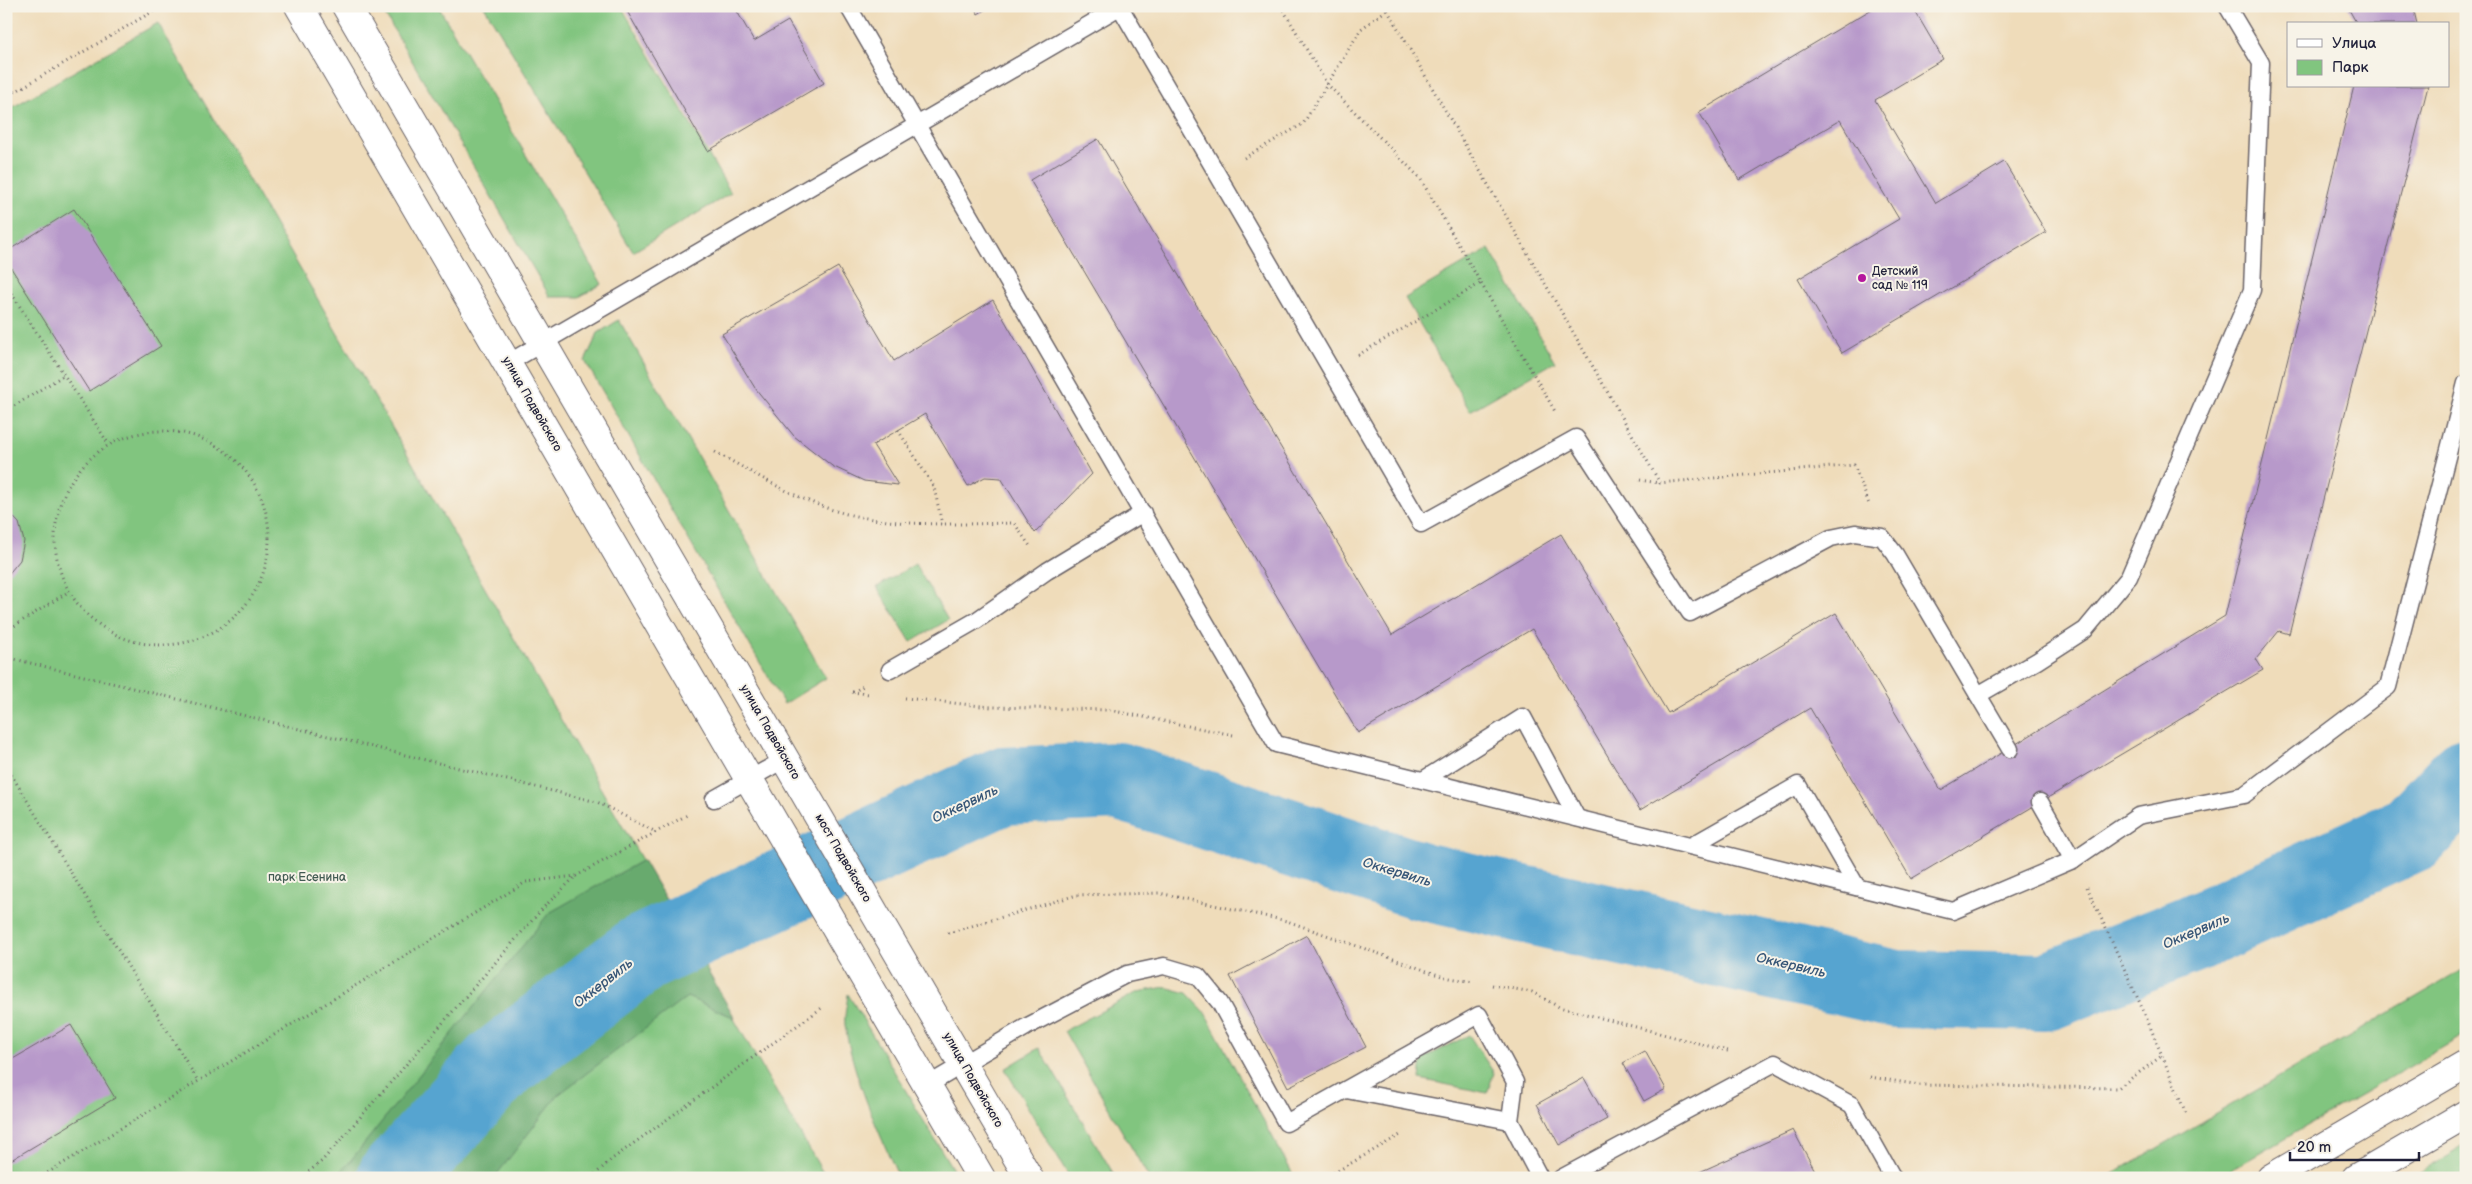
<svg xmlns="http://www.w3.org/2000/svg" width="2472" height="1184" font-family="'Balsamiq Sans',sans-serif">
  <rect width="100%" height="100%" fill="#f7f3e8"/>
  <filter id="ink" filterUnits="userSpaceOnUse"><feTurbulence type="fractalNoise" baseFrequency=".02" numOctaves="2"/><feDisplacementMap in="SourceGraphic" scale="10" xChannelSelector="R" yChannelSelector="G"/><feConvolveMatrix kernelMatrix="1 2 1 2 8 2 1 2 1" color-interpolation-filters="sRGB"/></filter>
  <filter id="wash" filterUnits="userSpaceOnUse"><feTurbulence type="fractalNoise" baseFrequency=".0096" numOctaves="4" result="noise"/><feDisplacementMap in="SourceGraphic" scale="20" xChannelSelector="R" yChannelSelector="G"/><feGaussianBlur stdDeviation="1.12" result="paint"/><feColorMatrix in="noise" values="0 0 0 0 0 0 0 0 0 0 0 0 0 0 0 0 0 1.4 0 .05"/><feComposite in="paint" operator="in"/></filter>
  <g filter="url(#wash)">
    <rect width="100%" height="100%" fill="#efdcba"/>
    <g fill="#81c57f" stroke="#52745d">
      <path d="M380 6H438L602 284 579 297H550Z"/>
      <path d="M484 6H621L731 193 633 252Z"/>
      <path d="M158 23 826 1178H6V111Z"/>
      <path d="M1489 249 1555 362 1470 411 1405 298Z"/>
      <path d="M619 320 826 678 784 704 585 361 598 333Z"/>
      <path d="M915 564 948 620 911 642 877 587Z"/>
      <path d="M2466 968V1034L2217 1178H2106Z"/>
      <path d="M1165 987 1187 993 1204 1011 1295 1178H1149L1064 1031 1138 992Z"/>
      <path d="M848 994 958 1178H899C878 1130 853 1077 845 1025 844 1015 847 1004 848 994Z"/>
      <path d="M1469 1035 1494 1073 1487 1093 1420 1079 1422 1059Z"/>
      <path d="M1039 1048 1116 1178H1070L1005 1069Z"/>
      <path d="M2466 1145V1178H2410Z"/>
    </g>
    <path fill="#68aa6e" stroke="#456654" d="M643 860 735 1018 687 997 558 1095 494 1178H333L347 1165 549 913Z"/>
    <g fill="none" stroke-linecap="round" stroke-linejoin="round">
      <path stroke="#57a4d0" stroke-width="78" d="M396 1178 498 1065 641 954 1002 786 1118 781 1421 881 1896 989 2046 992 2192 934 2413 833 2466 776"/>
    </g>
    <g id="blocks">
      <g fill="#b799ca">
        <path d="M624 6H734L754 41 788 21 824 83 708 151Z"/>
        <path d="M973 6H991L978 14Z"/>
        <path d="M1877 6H1912L1943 59 1875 100 1936 203 2004 162 2046 232 1842 353 1798 279 1899 219 1840 120 1739 180 1699 112Z"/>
        <path d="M2347 6H2424L2414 11 2417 24H2357Z"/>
        <path d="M2354 86H2428L2289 634 2279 631 2256 659 2263 670 1911 879 1810 708 1640 810 1532 629 1358 733 1030 180 1098 139 1392 635 1561 534 1668 713 1836 613 1941 790 2225 616Z"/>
        <path d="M74 209 161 346 89 391 6 260V252Z"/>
        <path d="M838 267 894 361 993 300 1092 474 1035 533 1001 478 985 477 968 486 925 414 873 445 898 485 864 481 832 466 794 436 755 388 722 334Z"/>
        <path d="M6 509 19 523 24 541 20 560 6 577Z"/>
        <path d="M1307 935 1366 1047 1288 1087 1230 976Z"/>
        <path d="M71 1025 115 1098 6 1163V1063Z"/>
        <path d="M1645 1051 1666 1089 1644 1101 1623 1063Z"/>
        <path d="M1584 1078 1607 1119 1559 1145 1537 1104Z"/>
        <path d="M1793 1130 1819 1178H1690L1693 1175Z"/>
      </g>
    </g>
  </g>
  <g filter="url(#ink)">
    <use href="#blocks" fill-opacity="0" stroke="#6a6367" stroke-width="1"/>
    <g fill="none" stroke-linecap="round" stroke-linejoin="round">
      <defs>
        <g id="service">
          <path d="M848 6 1276 744 1953 911 2073 860 2138 816 2244 795 2388 687 2466 383"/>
          <path d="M1120 7 1421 524 1576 438 1690 613 1831 538 1855 533 1882 537 1895 554 1978 695 2037 661 2085 630 2129 577 2252 290 2261 63 2227 6"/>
          <path d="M508 363 1121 6"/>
          <path d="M890 670 977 620 1047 571 1143 513"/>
          <path d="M1978 695 2010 749"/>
          <path d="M1423 780 1523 717 1577 818"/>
          <path d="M714 799 785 759"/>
          <path d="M2040 802 2073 860"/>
          <path d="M1691 846 1798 785 1857 887"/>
          <path d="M928 1085 1026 1027 1127 974 1164 966 1198 976 1220 1003 1286 1123 1479 1015 1515 1082 1510 1121 1540 1178"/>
          <path d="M1346 1090 1510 1121"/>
          <path d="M1561 1178 1775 1063 1852 1105 1893 1178"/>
        </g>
        <g id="tertiary">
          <path d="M299 6 981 1178"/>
          <path d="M346 6 1029 1178"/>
          <path d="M2271 1178 2466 1064"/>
          <path d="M2356 1178 2466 1114"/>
        </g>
      </defs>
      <use href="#service" stroke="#6a6367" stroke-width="19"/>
      <use href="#tertiary" stroke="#6a6367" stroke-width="30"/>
      <g stroke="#6a6367" stroke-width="3" stroke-dasharray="1 4" stroke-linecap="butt">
        <path d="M1281 6 1327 84 1420 178 1556 413"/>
        <path d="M1385 6 1660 483 1854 465 1869 504"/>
        <path d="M6 97 162 6"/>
        <path d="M1244 158 1303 124 1361 29 1392 6"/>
        <path d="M6 285 108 443"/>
        <path d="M1358 355 1481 283"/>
        <path d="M6 411 64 375"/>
        <path d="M898 430 934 487 942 524"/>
        <circle cx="162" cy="538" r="107"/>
        <path d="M715 452C758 475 799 502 847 514 901 527 959 524 1014 523L1030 546"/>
        <path d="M1640 480 1659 483"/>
        <path d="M6 631 68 592"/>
        <path d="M6 657 597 802 656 832"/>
        <path d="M852 692 869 694"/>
        <path d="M853 692 865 685"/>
        <path d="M905 698 991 707 1109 710 1233 735"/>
        <path d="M6 766 198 1081"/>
        <path d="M2087 887 2144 1012 2187 1116"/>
        <path d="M948 933 1077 895 1159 893 1287 921 1444 977 1474 982"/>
        <path d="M1492 985 1532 992 1559 1007 1728 1051"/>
        <path d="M1870 1077 1920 1085 2118 1088 2163 1055"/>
        <path d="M39 1178 526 882 576 876 689 814"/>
        <path d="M301 1178 322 1161 543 908 576 876"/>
        <path d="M591 1178 612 1159 823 1007"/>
        <path d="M1325 1178 1402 1134"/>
      </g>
      <use href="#service" stroke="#fff" stroke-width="16"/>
      <use href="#tertiary" stroke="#fff" stroke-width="28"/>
    </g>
  </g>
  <circle fill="#b5179e" stroke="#f7f3e8" stroke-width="2" cx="1862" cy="278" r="5"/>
  <g text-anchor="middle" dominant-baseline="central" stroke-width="4" stroke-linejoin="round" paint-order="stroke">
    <g font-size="12" fill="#22223b" stroke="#f7f3e8" text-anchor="start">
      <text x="1872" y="271">Детский<tspan x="1872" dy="14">сад № 119</tspan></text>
    </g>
    <g font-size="12" fill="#22223b" stroke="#f7f3e8">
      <text transform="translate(532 404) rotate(60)">улица Подвойского</text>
      <text transform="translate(770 732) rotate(60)">улица Подвойского</text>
      <text transform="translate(843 858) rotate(60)">мост Подвойского</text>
      <text transform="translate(973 1080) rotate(60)">улица Подвойского</text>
    </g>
    <g font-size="12" fill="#435b53" stroke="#f7f3e8">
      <text x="307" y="877">парк Есенина</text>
    </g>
    <g font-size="14" font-style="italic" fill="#375677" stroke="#f7f3e8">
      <text transform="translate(965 804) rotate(-25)">Оккервиль</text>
      <text transform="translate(1397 872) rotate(17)">Оккервиль</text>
      <text transform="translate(2196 931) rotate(-23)">Оккервиль</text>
      <text transform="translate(1791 965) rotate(13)">Оккервиль</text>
      <text transform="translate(603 983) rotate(-38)">Оккервиль</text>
    </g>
  </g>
  <rect width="2472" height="1184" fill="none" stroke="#f7f3e8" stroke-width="25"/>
  <rect x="2287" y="22" width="162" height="65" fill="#f7f3e8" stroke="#a29fa3"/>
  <rect x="2297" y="39" width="25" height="8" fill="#ffffff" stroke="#a29fa3"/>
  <text x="2332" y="48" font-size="15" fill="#22223b">Улица</text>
  <rect x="2297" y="60" width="25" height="15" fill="#81c57f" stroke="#a29fa3"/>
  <text x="2332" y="72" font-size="15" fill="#22223b">Парк</text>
  <path d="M2290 1152v8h129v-8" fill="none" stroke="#22223b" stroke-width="2.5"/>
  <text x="2297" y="1152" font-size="15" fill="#22223b" stroke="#f7f3e8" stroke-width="4" paint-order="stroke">20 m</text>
</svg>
